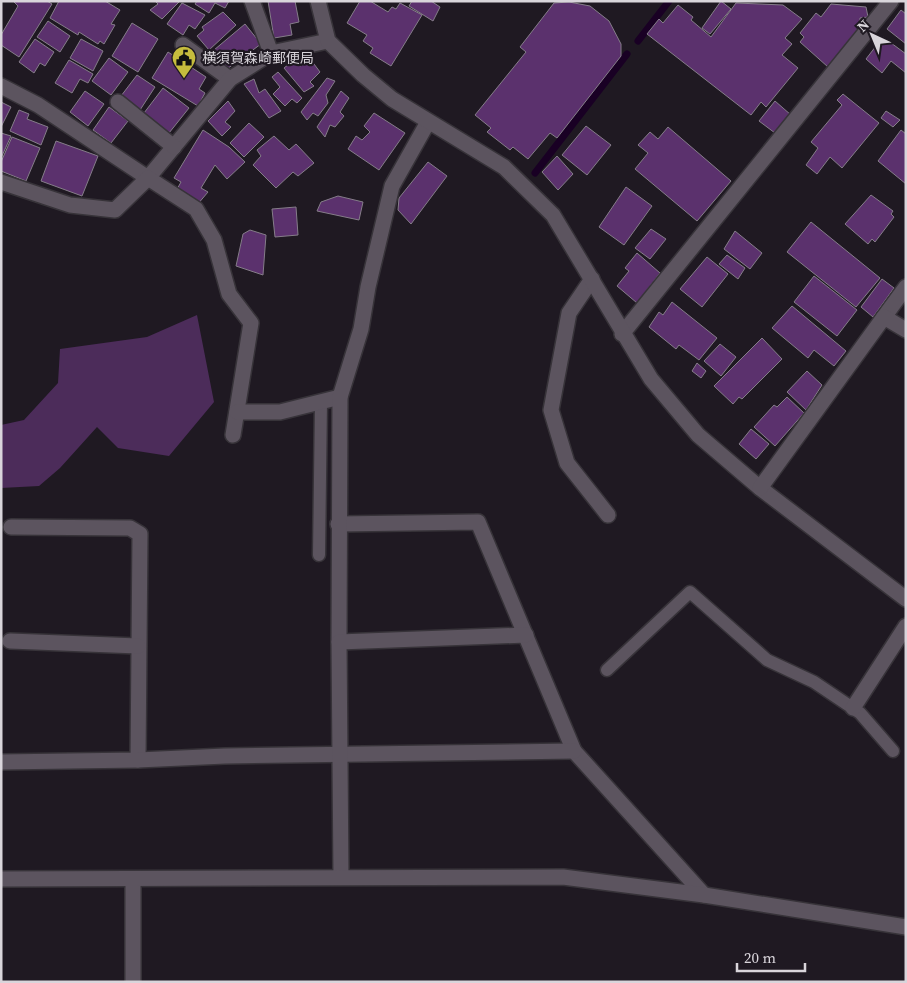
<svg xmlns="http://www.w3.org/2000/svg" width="907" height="983" font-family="'Source Serif 4','Noto Sans JP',serif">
  <rect width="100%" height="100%" fill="#1f1922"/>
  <path fill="#4c2c5a" d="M197 315 214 402 169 456 118 448 97 427 60 468 39 486 1 488V425L24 420 58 383 60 349 147 337Z"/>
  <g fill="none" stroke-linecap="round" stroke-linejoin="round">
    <g stroke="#190024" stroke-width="7">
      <path d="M638 41 669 1"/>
      <path d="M535 173 627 54"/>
    </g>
  </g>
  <g fill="#5b316d" stroke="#857d89">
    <path d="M13 1H47L52 4 19 57 1 45V35L18 6Z"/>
    <path d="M59 1H105L120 10 111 24 115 25 104 44 100 41 98 44 79 32 78 35 50 18Z"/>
    <path d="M155 1H180L162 19 150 10 158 4Z"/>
    <path d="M197 1H229L225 8 215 3 209 13 195 4Z"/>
    <path d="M268 1H295L299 22 290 24 292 35 274 38Z"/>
    <path d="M360 1H370L388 12 392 7 396 9 400 3 422 15 391 66 370 53 373 48 363 41 367 35 347 23Z"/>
    <path d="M412 1H431L440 7 433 21 409 6Z"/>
    <path d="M721 1 731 9 710 34 702 28Z"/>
    <path d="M569 2 590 6 609 21 621 44V56L557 138 550 133 528 159 513 147 510 150 487 132 491 128 475 115 526 52 520 47 554 3Z"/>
    <path d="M182 3 205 15 195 29 189 25 183 35 167 24Z"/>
    <path d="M736 3 783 5 802 19 785 38 792 44 782 55 798 68 766 107 761 102 751 115 647 34 659 19 663 23 678 5 693 17 691 20 711 37Z"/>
    <path d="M831 4 866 7 868 17 860 18V26L828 67 800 42 804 37 800 33 816 13 821 17Z"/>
    <path d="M901 10 906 14V44L887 29Z"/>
    <path d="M223 12 236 25 209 50 197 36 204 30 202 27Z"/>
    <path d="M48 21 70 36 60 52 37 37Z"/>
    <path d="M132 23 158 39 138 72 112 56Z"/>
    <path d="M245 24 261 44 227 69 214 50Z"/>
    <path d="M883 37 906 54V73L891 61 882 73 866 59Z"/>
    <path d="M35 39 54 52 45 66 40 63 34 73 19 62Z"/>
    <path d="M81 39 103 51 93 71 70 58Z"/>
    <path d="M168 52 206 77 199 89 205 93 198 106 152 78Z"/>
    <path d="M109 58 128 72 111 95 92 81Z"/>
    <path d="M69 60 93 74 88 83 80 79 72 93 55 83Z"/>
    <path d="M294 60 300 66 311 60 320 72 310 82 314 86 304 92 284 68Z"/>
    <path d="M278 72 302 98 297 103 292 99 285 106 273 94 280 87 272 77Z"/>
    <path d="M137 75 155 87 140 110 121 96Z"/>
    <path d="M327 78 335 81 326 95 328 103 318 116 313 113 307 120 301 112Z"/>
    <path d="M254 79 259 93 265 89 281 111 269 118 244 84Z"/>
    <path d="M163 88 189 108 169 133 144 113Z"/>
    <path d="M85 91 104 104 88 126 70 112Z"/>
    <path d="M341 91 349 98 340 112 344 116 335 127 330 125 325 137 317 127Z"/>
    <path d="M843 94 879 123 842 168 830 157 817 174 806 165 818 148 811 142 842 105 837 100Z"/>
    <path d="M228 101 235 111 225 122 231 127 222 136 208 121Z"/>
    <path d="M775 101 791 115 775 133 759 121Z"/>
    <path d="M1 102 11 107 1 127Z"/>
    <path d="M109 107 128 121 111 143 93 130Z"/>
    <path d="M19 110 29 114 27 119 48 127 41 145 10 131Z"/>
    <path d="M886 111 900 120 893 127 881 118Z"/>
    <path d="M374 113 405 133 379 170 348 149 356 136 362 140 370 132 364 126Z"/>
    <path d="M249 123 264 137 244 157 230 143Z"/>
    <path d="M586 126 611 145 587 175 562 155Z"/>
    <path d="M668 127 731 181 697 221 635 169 648 153 638 145 650 132 658 139Z"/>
    <path d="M203 130 229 147 245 162 227 179 215 165 201 188 208 192 197 205 176 191 181 182 174 178Z"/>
    <path d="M901 130 906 134V184L878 161Z"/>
    <path d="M1 133 11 136 1 158Z"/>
    <path d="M274 136 289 150 296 144 314 163 298 176 293 172 276 188 253 165 261 156 257 150Z"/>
    <path d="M12 137 40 148 26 181 1 171V162Z"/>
    <path d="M56 141 98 156 82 196 41 181Z"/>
    <path d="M557 156 573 174 558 190 542 172Z"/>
    <path d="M428 162 447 176 411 224 398 210 399 198Z"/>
    <path d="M626 187 652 206 624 245 599 227Z"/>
    <path d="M871 195 893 211 891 214 894 217 875 242 872 239 868 244 845 224Z"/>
    <path d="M338 196 363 202 359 220 317 211 321 202Z"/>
    <path d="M296 207 298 235 275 237 272 209Z"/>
    <path d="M811 222 880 278 856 307 787 252Z"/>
    <path d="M651 229 666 239 650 259 635 248Z"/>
    <path d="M250 230 266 235 263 275 236 266 243 234Z"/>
    <path d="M735 231 762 253 750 269 724 249Z"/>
    <path d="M637 253 660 273 637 303 617 286 629 271 625 268Z"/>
    <path d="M727 255 745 268 738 279 719 264Z"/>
    <path d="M707 257 728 274 702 307 680 289Z"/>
    <path d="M814 276 857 310 837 336 794 302Z"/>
    <path d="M882 279 894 288 873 317 861 307Z"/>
    <path d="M672 302 717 338 699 360 679 345 676 349 649 327 659 312 663 315Z"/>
    <path d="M792 306 846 351 834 366 814 350 808 358 772 328Z"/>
    <path d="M762 338 782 359 742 399 739 397 733 404 714 386Z"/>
    <path d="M720 344 736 357 721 376 704 361Z"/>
    <path d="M697 363 706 371 701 378 692 371Z"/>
    <path d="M807 371 822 385 806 410 787 392Z"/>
    <path d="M787 397 804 413 775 446 754 427 774 405 777 407Z"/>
    <path d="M751 429 769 444 756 459 739 444Z"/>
  </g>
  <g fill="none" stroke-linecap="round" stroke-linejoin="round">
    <defs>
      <g id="lane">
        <path d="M319 555 321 402"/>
        <path d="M607 670 690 592 767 660 814 682 860 713 893 751"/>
      </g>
      <g id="street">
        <path d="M252 1 271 53"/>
        <path d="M183 45 230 79"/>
        <path d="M1 86 38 105 148 178 230 79 271 53 328 41"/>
        <path d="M118 102 174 147"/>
        <path d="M1 182 70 205 115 210 148 178 196 209 214 240 229 294 251 323 233 435"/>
        <path d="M592 279 569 313 551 410 567 463 608 515"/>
        <path d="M884 317 906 287"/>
        <path d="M622 334 891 1"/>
        <path d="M237 412H280L340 397"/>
        <path d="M338 524 478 522 574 751 704 895"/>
        <path d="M11 527 130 528 140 534 138 760"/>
        <path d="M10 641 138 646"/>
        <path d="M339 642 340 397 361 329 368 287 392 186 428 122"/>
        <path d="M853 708 906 626"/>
        <path d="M1 762 138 760 225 756 574 751"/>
        <path d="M341 877 339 642 526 635"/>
        <path d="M133 879V982"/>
      </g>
      <g id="secondary">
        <path d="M318 1 328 41 363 75 392 99 504 167 553 215 651 379 698 435 760 488 906 599"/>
        <path d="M760 488 884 317 906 330"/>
        <path d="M1 879 563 877 704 895 906 927"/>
      </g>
    </defs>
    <use href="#lane" stroke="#373339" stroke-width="15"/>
    <use href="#street" stroke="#373339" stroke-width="18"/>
    <use href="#secondary" stroke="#373339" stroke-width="18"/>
    <use href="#lane" stroke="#5c545f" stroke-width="12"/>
    <use href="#street" stroke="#5c545f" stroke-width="15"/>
    <use href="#secondary" stroke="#5c545f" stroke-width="15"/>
  </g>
  <defs>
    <symbol id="civic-pin" viewBox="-11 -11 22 30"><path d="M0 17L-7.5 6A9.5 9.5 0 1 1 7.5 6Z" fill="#c6bc3d" stroke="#1f1922"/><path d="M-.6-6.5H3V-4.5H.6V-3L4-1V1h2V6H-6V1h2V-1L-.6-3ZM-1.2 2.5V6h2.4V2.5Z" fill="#111"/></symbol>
  </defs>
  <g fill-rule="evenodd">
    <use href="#civic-pin" x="170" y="44" width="28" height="38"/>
  </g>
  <g text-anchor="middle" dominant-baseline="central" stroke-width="4.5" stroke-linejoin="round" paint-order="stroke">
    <g font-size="14" fill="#d9d5db" stroke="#1f1922" text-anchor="start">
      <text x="202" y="58">横須賀森崎郵便局</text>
    </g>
  </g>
  <rect width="907" height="983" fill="none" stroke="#d9d5db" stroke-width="5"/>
  <g transform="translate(872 35) rotate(316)" stroke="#1f1922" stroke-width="4" paint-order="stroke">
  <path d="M0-4L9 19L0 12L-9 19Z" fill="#d9d5db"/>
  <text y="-8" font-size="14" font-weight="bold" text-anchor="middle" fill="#d9d5db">N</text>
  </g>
  <path d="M737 963v8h68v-8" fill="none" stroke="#d9d5db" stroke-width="2.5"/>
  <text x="744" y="963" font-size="15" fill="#d9d5db" stroke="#1f1922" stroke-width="4" paint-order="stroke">20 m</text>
</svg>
